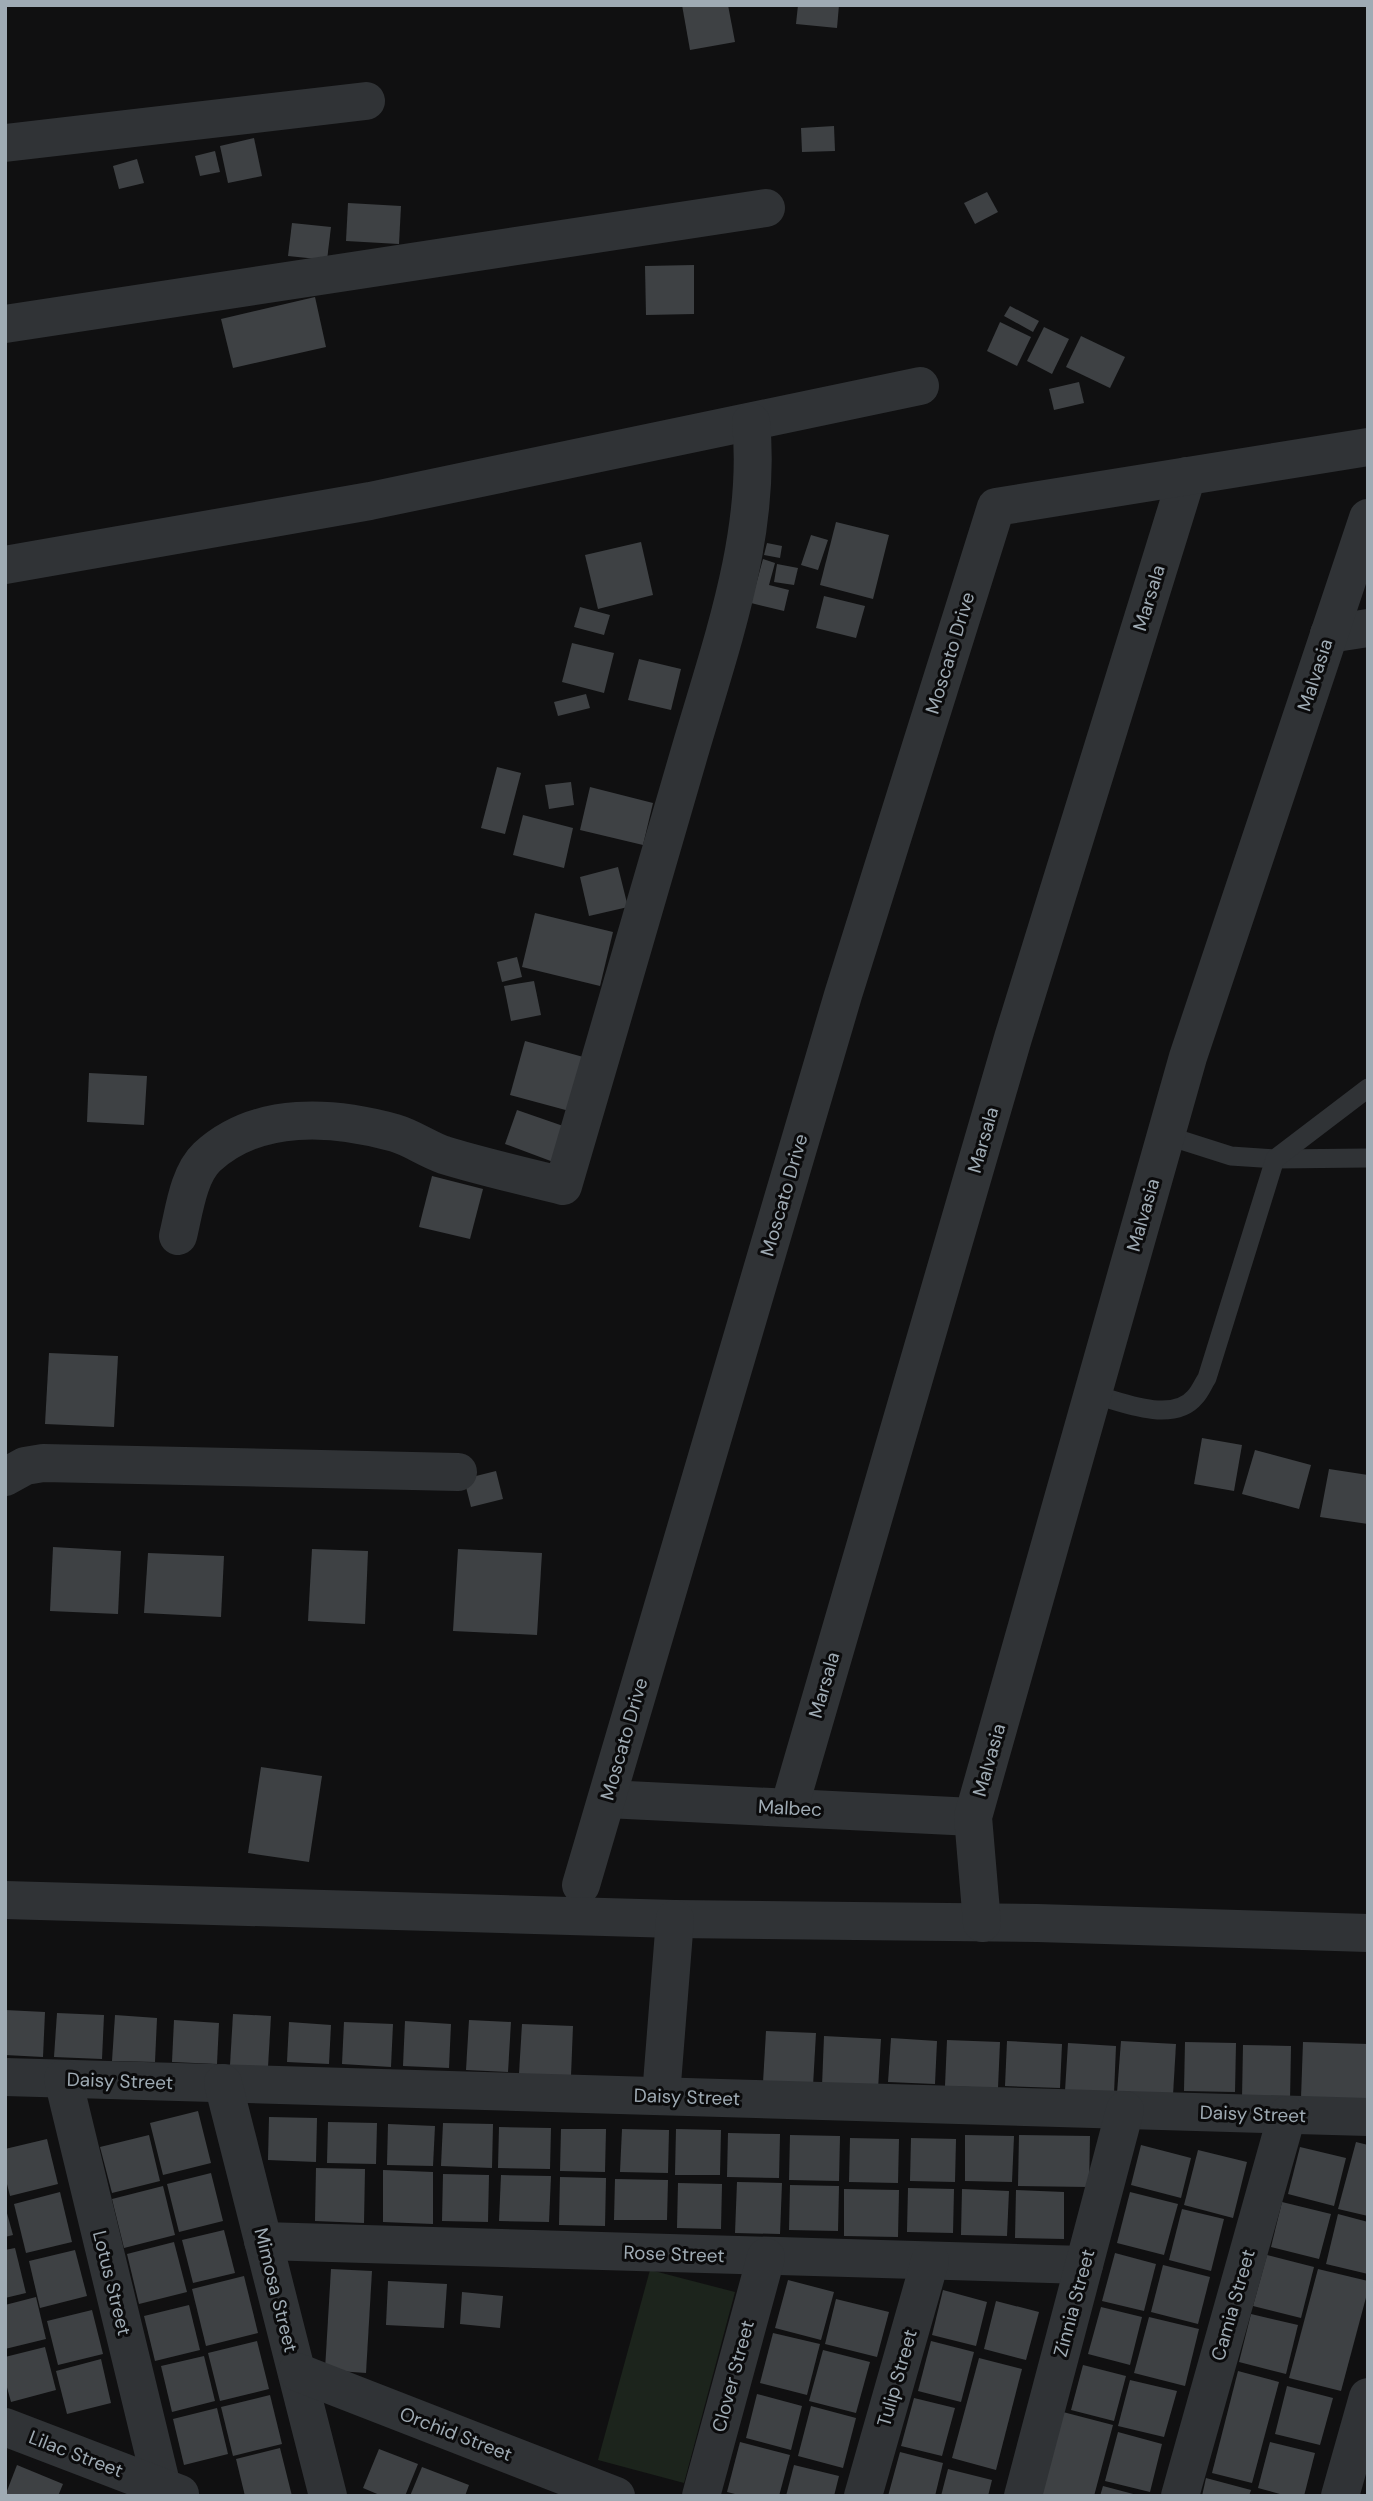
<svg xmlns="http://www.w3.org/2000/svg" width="1373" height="2501" font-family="'DM Sans',sans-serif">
  <rect width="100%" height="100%" fill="#101011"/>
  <path fill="#1c241c" d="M650 2270 735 2292 684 2483 598 2460Z"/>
  <g fill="#3e4144">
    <path d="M682 5H728L735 42 690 50Z"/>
    <path d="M798 5H839L837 28 796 24Z"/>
    <path d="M834 126 835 151 802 152 801 128Z"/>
    <path d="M254 138 262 176 228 183 220 146Z"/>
    <path d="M215 151 220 172 200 176 195 156Z"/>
    <path d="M137 159 144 183 119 189 113 166Z"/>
    <path d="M987 192 998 212 975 224 964 203Z"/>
    <path d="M348 203 401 206 399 244 346 241Z"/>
    <path d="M292 223 331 227 327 260 288 256Z"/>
    <path d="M694 265V314L646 315 645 266Z"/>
    <path d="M315 297 326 347 233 368 221 319Z"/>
    <path d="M1010 306 1039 321 1033 332 1004 316Z"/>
    <path d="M1000 322 1031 337 1017 366 987 351Z"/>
    <path d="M1044 327 1069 339 1052 374 1027 361Z"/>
    <path d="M1081 336 1125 357 1110 388 1066 367Z"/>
    <path d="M1079 382 1084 403 1054 410 1049 389Z"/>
    <path d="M836 522 889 535 873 599 820 585Z"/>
    <path d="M811 535 828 540 818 570 801 565Z"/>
    <path d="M641 542 653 595 598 609 585 555Z"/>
    <path d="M767 543 782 546 780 558 764 555Z"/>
    <path d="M763 559 775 563 769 585 789 590 784 611 751 603Z"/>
    <path d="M777 564 798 568 794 585 774 582Z"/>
    <path d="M824 596 865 606 856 638 816 628Z"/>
    <path d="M580 607 610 615 604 635 574 627Z"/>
    <path d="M572 643 614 653 604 693 562 682Z"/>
    <path d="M639 659 681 669 671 710 628 700Z"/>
    <path d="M586 694 590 708 558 716 554 702Z"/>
    <path d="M497 767 521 773 505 834 481 828Z"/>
    <path d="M571 782 574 805 549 809 545 785Z"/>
    <path d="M590 787 653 803 643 845 580 830Z"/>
    <path d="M523 815 573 828 564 868 513 855Z"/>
    <path d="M618 867 628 907 589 916 580 877Z"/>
    <path d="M535 913 613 932 600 986 522 967Z"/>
    <path d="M517 957 522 977 502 982 497 962Z"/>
    <path d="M534 981 541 1015 511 1021 504 986Z"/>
    <path d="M525 1041 587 1058 573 1112 510 1095Z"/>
    <path d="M89 1073 147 1076 144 1125 87 1122Z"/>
    <path d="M517 1110 569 1128 556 1163 505 1144Z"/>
    <path d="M432 1176 483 1189 470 1239 419 1227Z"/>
    <path d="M49 1353 118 1356 114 1427 45 1424Z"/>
    <path d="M1202 1438 1242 1445 1234 1491 1194 1484Z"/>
    <path d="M1255 1450 1311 1465 1299 1509 1242 1494Z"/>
    <path d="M1329 1469 1368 1475V1524L1320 1517Z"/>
    <path d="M496 1471 503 1499 471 1507 464 1479Z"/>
    <path d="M53 1547 121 1551 118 1614 50 1611Z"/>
    <path d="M312 1549 368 1551 365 1624 308 1621Z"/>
    <path d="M458 1549 542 1553 537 1635 453 1631Z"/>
    <path d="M148 1553 224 1556 221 1617 144 1613Z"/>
    <path d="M261 1767 322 1776 309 1862 248 1853Z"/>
    <path d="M5 2010 45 2012 43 2057 5 2055Z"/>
    <path d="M57 2013 104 2015 102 2059 54 2057Z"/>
    <path d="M233 2014 271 2016 268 2067 230 2065Z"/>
    <path d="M115 2015 157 2018 155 2062 112 2061Z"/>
    <path d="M174 2020 219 2023 217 2064 172 2062Z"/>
    <path d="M469 2020 511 2022 508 2072 466 2070Z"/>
    <path d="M405 2021 451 2024 449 2068 403 2066Z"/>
    <path d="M289 2022 331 2025 329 2064 287 2062Z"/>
    <path d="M344 2022 393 2024 391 2067 342 2064Z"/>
    <path d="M522 2024 573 2026 571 2076 519 2074Z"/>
    <path d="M766 2031 816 2033 813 2086 763 2083Z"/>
    <path d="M824 2036 881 2039 878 2089 822 2086Z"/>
    <path d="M891 2038 937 2041 935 2084 888 2082Z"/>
    <path d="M947 2040 1000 2042 998 2088 945 2086Z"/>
    <path d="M1007 2041 1062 2044 1060 2088 1005 2086Z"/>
    <path d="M1121 2041 1176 2044 1173 2095 1117 2093Z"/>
    <path d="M1185 2042 1236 2043 1235 2092 1184 2091Z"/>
    <path d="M1303 2042 1368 2044V2099L1301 2098Z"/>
    <path d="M1068 2043 1116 2046 1114 2094 1065 2091Z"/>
    <path d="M1243 2045 1291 2046 1290 2101 1242 2099Z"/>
    <path d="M198 2111 211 2163 163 2175 150 2123Z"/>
    <path d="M269 2117 317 2118 316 2162 268 2160Z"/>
    <path d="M328 2122 377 2123 376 2164 327 2163Z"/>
    <path d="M443 2123 493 2124 492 2168 441 2166Z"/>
    <path d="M388 2124 435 2126 433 2166 387 2165Z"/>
    <path d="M499 2127 551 2128 550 2169 498 2168Z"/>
    <path d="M561 2129H606L605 2172 560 2171Z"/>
    <path d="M622 2129 669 2130 668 2173 620 2172Z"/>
    <path d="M676 2129 721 2130 720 2175H675Z"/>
    <path d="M728 2133 780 2134 779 2178 727 2177Z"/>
    <path d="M149 2135 160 2181 112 2193 100 2147Z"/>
    <path d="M790 2135 840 2136 839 2181 789 2180Z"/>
    <path d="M965 2135 1014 2136 1012 2182 965 2181Z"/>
    <path d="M1019 2135 1090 2136 1089 2187 1018 2186Z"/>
    <path d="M850 2138 899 2139 898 2183 849 2182Z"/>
    <path d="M911 2138 956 2139 955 2182 910 2181Z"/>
    <path d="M47 2139 58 2184 10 2196 5 2176V2149Z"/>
    <path d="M1356 2142 1368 2145V2216L1338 2209Z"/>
    <path d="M1141 2145 1191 2158 1181 2198 1131 2185Z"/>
    <path d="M1300 2147 1346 2158 1334 2206 1288 2194Z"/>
    <path d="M1198 2150 1247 2162 1233 2218 1184 2205Z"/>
    <path d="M316 2168 365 2169 364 2223 315 2221Z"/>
    <path d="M383 2170 433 2172V2224L383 2222Z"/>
    <path d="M211 2173 223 2221 179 2232 167 2184Z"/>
    <path d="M443 2174 489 2175 488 2222 442 2221Z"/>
    <path d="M501 2175 551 2176 549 2222 499 2221Z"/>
    <path d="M560 2177 606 2178 605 2226 559 2225Z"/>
    <path d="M615 2179 668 2180 667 2220H614Z"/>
    <path d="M737 2182 782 2183 780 2234 735 2233Z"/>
    <path d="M678 2183 722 2184 721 2229 677 2228Z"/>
    <path d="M790 2185 839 2186 838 2231 789 2230Z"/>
    <path d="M163 2186 175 2235 124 2248 112 2199Z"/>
    <path d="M908 2188 954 2189 953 2233 907 2232Z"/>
    <path d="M844 2189 899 2190 898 2237 844 2236Z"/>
    <path d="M962 2189 1009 2191 1007 2236 961 2235Z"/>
    <path d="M1016 2190 1064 2192V2239L1015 2238Z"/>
    <path d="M60 2192 72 2242 26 2253 14 2204Z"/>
    <path d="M1130 2192 1178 2204 1164 2255 1117 2243Z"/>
    <path d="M1282 2202 1331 2214 1319 2259 1271 2247Z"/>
    <path d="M5 2206 13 2235 5 2237Z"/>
    <path d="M1182 2209 1224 2219 1211 2271 1169 2260Z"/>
    <path d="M1338 2214 1368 2222V2274L1326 2264Z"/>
    <path d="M224 2230 235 2273 193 2283 182 2240Z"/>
    <path d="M174 2242 187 2292 139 2304 127 2254Z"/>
    <path d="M15 2248 26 2293 5 2298V2250Z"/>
    <path d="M75 2250 87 2296 40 2308 29 2261Z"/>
    <path d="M1115 2253 1156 2264 1144 2311 1102 2301Z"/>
    <path d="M1267 2255 1314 2267 1301 2318 1253 2306Z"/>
    <path d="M1163 2265 1210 2277 1198 2324 1151 2312Z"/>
    <path d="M331 2269 372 2271 366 2373 325 2370Z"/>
    <path d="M1318 2269 1368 2281V2290L1341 2391 1289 2378Z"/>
    <path d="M244 2276 258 2333 206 2346 192 2289Z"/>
    <path d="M788 2280 834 2292 821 2340 775 2328Z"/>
    <path d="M388 2281 447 2284 444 2328 386 2325Z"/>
    <path d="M943 2290 987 2302 976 2346 932 2335Z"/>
    <path d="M462 2292 503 2296 500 2328 460 2324Z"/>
    <path d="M36 2297 46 2339 5 2349V2305Z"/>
    <path d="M836 2299 889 2312 877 2357 825 2344Z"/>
    <path d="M996 2301 1039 2312 1026 2360 984 2349Z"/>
    <path d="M189 2305 200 2350 155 2361 144 2316Z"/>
    <path d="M1101 2307 1142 2317 1130 2365 1088 2354Z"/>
    <path d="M92 2310 103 2354 58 2365 47 2321Z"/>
    <path d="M1251 2314 1298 2325 1286 2374 1239 2362Z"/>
    <path d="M1149 2317 1199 2329 1185 2386 1134 2373Z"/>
    <path d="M773 2333 820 2344 807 2395 760 2383Z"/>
    <path d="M257 2341 269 2389 220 2401 208 2353Z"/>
    <path d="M931 2341 974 2352 961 2402 918 2391Z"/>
    <path d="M45 2347 56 2390 11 2402 5 2380V2357Z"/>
    <path d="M823 2350 870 2362 856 2413 809 2401Z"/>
    <path d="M204 2356 215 2401 172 2412 161 2366Z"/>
    <path d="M979 2358 1022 2369 996 2470 952 2458Z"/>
    <path d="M101 2359 111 2403 67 2414 56 2371Z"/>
    <path d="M1083 2365 1126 2376 1114 2421 1071 2410Z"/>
    <path d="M1238 2371 1279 2382 1252 2483 1212 2473Z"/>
    <path d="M1130 2380 1177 2391 1164 2437 1118 2426Z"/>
    <path d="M1287 2386 1333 2398 1320 2445 1275 2434Z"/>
    <path d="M757 2394 802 2406 791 2450 746 2438Z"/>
    <path d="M270 2395 282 2444 233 2456 221 2407Z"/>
    <path d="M914 2398 955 2408 942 2456 901 2446Z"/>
    <path d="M811 2406 856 2418 843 2468 798 2456Z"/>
    <path d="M217 2408 228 2454 184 2465 173 2419Z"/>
    <path d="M1063 2412 1113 2425 1094 2496H1041Z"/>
    <path d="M1118 2432 1162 2444 1150 2492 1105 2481Z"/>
    <path d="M740 2442 790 2455 779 2496H743L727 2492Z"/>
    <path d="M1270 2442 1315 2453 1304 2496H1287L1258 2488Z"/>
    <path d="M280 2448 292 2496H245L236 2459Z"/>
    <path d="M379 2449 418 2464 405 2496H382L363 2488Z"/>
    <path d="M900 2452 943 2463 935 2496H888Z"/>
    <path d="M17 2465 63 2484 58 2496H5Z"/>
    <path d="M794 2465 839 2476 834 2496H786Z"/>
    <path d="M422 2467 469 2485 465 2496H410Z"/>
    <path d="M948 2469 992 2480 988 2496H941Z"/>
    <path d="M1206 2478 1251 2490 1249 2496H1202Z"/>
    <path d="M1103 2486 1137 2495V2496H1100Z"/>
  </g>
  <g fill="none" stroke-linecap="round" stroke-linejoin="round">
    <g stroke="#303336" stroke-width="19">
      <path d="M1165 1135 1231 1156 1275 1159 1368 1158"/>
      <path d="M1093 1394C1120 1402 1173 1424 1195 1397 1200 1392 1203 1384 1207 1378L1275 1159 1368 1088"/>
    </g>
    <g stroke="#303336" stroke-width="38">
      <path d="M5 143 366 101"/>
      <path d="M5 324 766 208"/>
      <path d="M5 565 370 501 920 386"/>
      <path d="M1329 634 1368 628"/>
      <path d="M178 1236C184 1212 188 1175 207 1157 258 1110 334 1116 395 1133 412 1138 427 1149 444 1155 483 1167 523 1176 563 1186 605 1042 648 898 689 754 720 647 762 535 751 422"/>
      <path d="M5 1477 25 1466 43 1463 458 1472"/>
      <path d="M607 1799 973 1817"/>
      <path d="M789 1808 1013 1038 1187 476"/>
      <path d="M581 1885 843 995 996 507 1368 447"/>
      <path d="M5 1900 675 1919 1037 1923 1368 1933"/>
      <path d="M982 1923 973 1817 1188 1057 1368 518"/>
      <path d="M5 2077 1368 2117"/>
      <path d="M63 2079 162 2487"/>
      <path d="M223 2083 328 2496"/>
      <path d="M661 2096 675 1919"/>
      <path d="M263 2241 1084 2265"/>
      <path d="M297 2372 616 2496"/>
      <path d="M5 2427 180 2494"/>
      <path d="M701 2496 766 2257"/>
      <path d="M863 2496 930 2261"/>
      <path d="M1023 2496 1125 2110"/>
      <path d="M1180 2496 1287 2115"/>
      <path d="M1340 2496 1368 2397"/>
    </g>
  </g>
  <g text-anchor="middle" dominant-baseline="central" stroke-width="6" stroke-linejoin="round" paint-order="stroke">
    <g font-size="19" fill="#9fabb4" stroke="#0b0b0c">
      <text transform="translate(1149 598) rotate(-73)">Marsala</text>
      <text transform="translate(950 653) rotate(-73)">Moscato Drive</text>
      <text transform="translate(1315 675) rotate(-72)">Malvasia</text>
      <text transform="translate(983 1140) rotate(-74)">Marsala</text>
      <text transform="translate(784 1195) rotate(-74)">Moscato Drive</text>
      <text transform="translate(1143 1215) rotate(-74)">Malvasia</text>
      <text transform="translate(824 1685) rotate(-74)">Marsala</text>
      <text transform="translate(624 1739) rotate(-74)">Moscato Drive</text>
      <text transform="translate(989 1760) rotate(-74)">Malvasia</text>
      <text transform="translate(790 1808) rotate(3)">Malbec</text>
      <text transform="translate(120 2081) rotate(2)">Daisy Street</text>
      <text transform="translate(687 2097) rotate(2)">Daisy Street</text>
      <text transform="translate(1253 2114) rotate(2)">Daisy Street</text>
      <text transform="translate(674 2254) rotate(2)">Rose Street</text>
      <text transform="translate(112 2283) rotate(76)">Lotus Street</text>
      <text transform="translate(276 2290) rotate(76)">Mimosa Street</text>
      <text transform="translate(1074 2303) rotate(-75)">Zinnia Street</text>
      <text transform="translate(1233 2305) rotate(-74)">Camia Street</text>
      <text transform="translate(733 2376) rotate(-75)">Clover Street</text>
      <text transform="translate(897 2378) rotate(-74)">Tulip Street</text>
      <text transform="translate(456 2434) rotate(21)">Orchid Street</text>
      <text transform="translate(76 2454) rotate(21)">Lilac Street</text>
    </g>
  </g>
  <rect width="1373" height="2501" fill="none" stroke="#9fabb4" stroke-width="14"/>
</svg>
